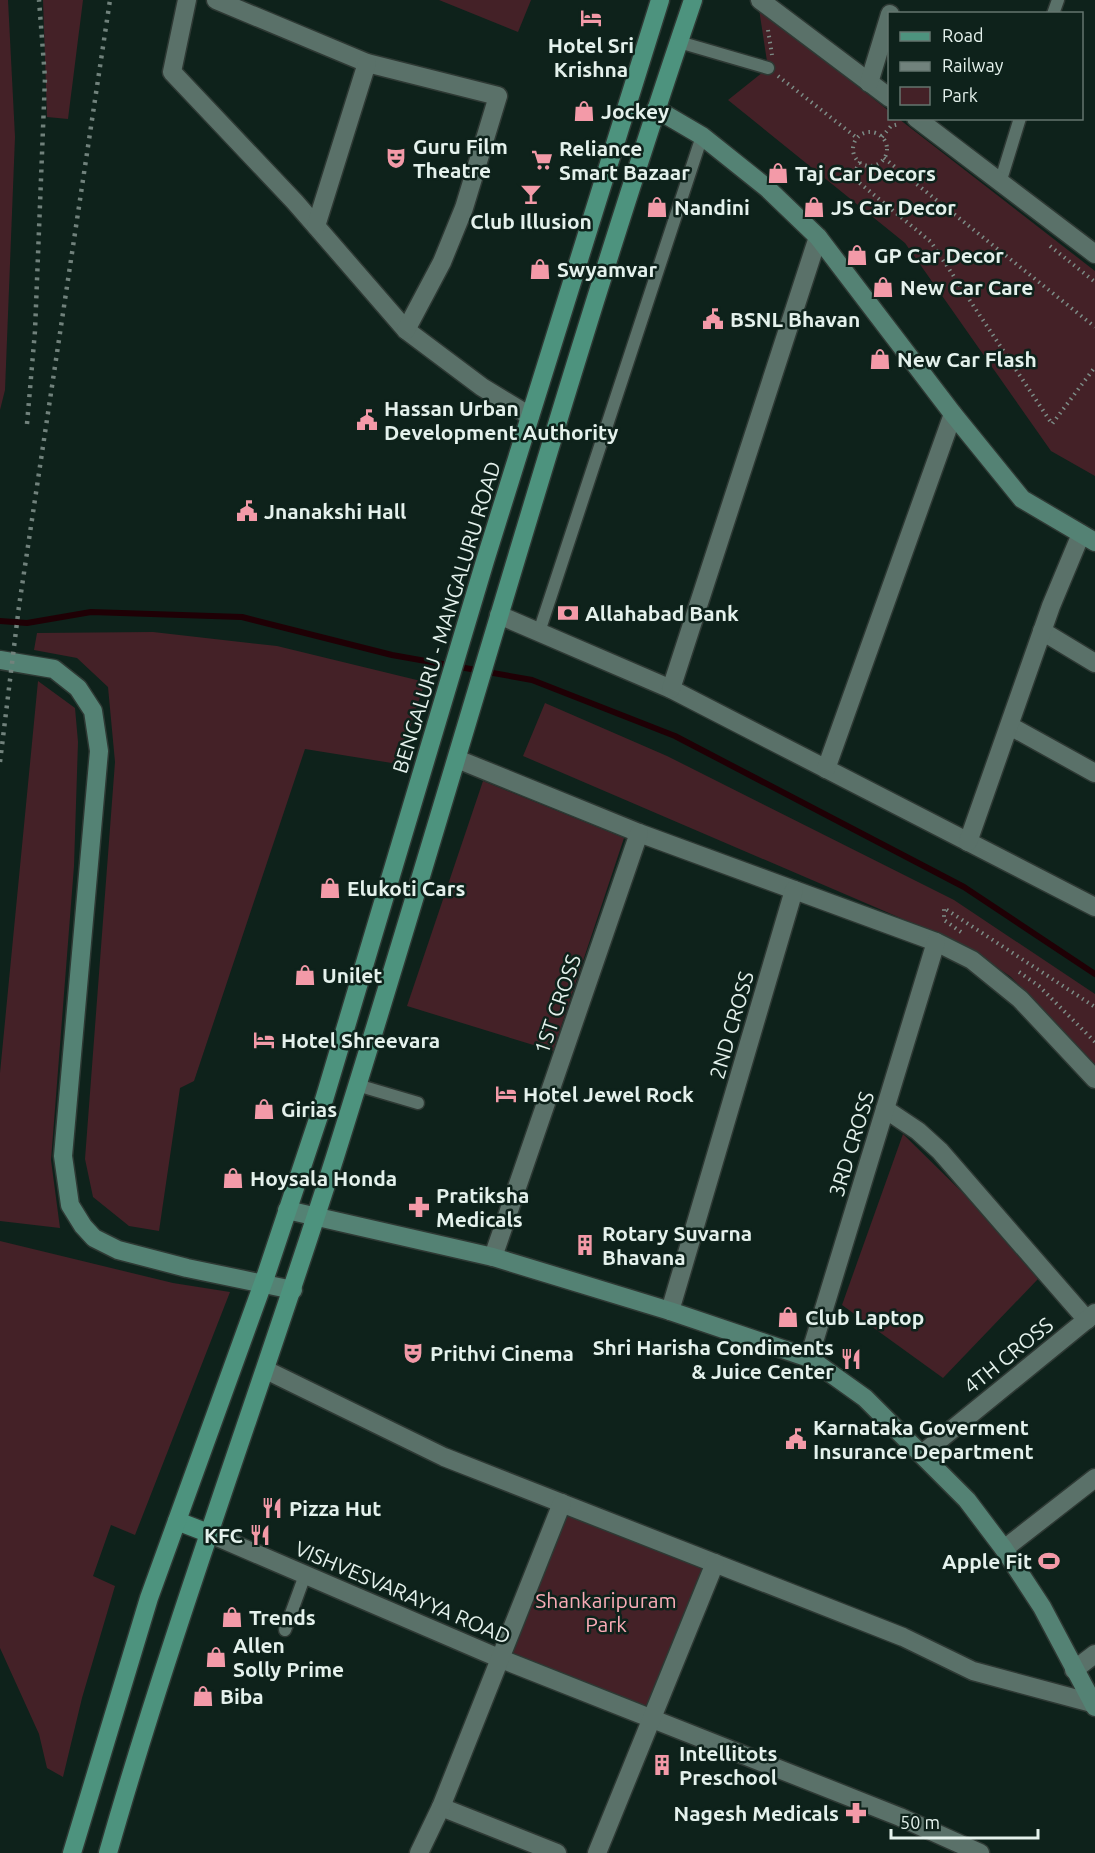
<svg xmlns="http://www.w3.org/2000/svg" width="1095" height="1853" font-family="Ubuntu,sans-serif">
  <rect width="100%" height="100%" fill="#0e221b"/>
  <g fill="#442127">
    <path d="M0 0H8L15 137 5 390 0 410Z"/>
    <path d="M43 0H83L68 119 47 117Z"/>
    <path d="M439 0H531L518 32Z"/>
    <path d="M759 9 889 111 890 118 899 119 1095 271V476L1051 451 905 243 728 100 768 68Z"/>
    <path d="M153 632 277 646 425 682 398 764 305 749 194 1081 180 1088 159 1231 129 1226 93 1197 85 1159 115 762 108 687 77 658 34 650 37 633Z"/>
    <path d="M38 681 75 708 78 742 74 866 51 1160 60 1228 0 1221V1073Z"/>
    <path d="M545 703 667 756 954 900 1095 994V1065L1011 977 968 947 523 756Z"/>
    <path d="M483 781 624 838 553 1051 407 1006Z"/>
    <path d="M903 1134 963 1193 1038 1279 943 1378 842 1305Z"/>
    <path d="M0 1241 173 1283 230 1292 135 1535 111 1525 93 1576 115 1586 82 1698 63 1777 47 1768 39 1734 0 1648Z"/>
    <path d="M564 1512 704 1567 647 1710 509 1654Z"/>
  </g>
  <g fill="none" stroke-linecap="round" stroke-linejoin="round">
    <path stroke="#1f0005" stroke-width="6" d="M0 621 27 623 91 612 242 617 392 655 532 680 675 736 964 887 1095 974"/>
    <defs>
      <g id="lane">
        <path d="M1053 14 1058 0"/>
        <path d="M679 42 768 68"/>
        <path d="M1000 183 1020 118"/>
        <path d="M539 632 702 136"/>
        <path d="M357 1085 418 1103"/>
        <path d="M285 1630 305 1575"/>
      </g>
      <g id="street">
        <path d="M187 0 172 72 295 202 406 330 482 387 530 416"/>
        <path d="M216 0 367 63 498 96 464 208 442 262 406 330"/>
        <path d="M760 0 890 98"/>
        <path d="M869 83 890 14"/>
        <path d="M916 118 1095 254"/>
        <path d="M316 226 367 63"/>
        <path d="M499 615 671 689 1095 907"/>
        <path d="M1042 631 1095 663"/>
        <path d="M671 689 818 237"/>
        <path d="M1010 726 1095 773"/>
        <path d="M457 759 639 833 936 942 972 960 1020 999 1095 1079"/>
        <path d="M826 769 953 414"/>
        <path d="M968 842 1051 606 1081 534"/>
        <path d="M885 1109 918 1131 940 1151 1087 1320"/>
        <path d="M493 1257 639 833"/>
        <path d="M670 1311 794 890"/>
        <path d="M809 1358 936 942"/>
        <path d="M266 1370 444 1457 903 1637 973 1671 1092 1703"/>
        <path d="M922 1454 1095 1313"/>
        <path d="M208 1533 501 1659 900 1817 980 1853"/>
        <path d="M1004 1549 1095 1478"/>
        <path d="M1074 1670 1095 1654"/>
        <path d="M441 1807 557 1853"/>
        <path d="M419 1853 441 1807 562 1503"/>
        <path d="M597 1853 715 1563"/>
      </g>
      <g id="secondary">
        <path d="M656 109 702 136 767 188 818 237 953 414 1022 499 1095 542"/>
        <path d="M0 660 54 669 78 688 93 711 99 751 63 1156 70 1205 83 1226 94 1238 118 1250 187 1268 293 1290"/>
        <path d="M287 1210 493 1257 670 1311 809 1358 865 1398 967 1500 1004 1549 1042 1607 1095 1707"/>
      </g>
      <g id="primary">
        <path d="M177 1521 208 1533"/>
        <path d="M72 1853 149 1598 266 1275 321 1110 485 561 660 0"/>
        <path d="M108 1853C175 1618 261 1390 335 1157 456 772 563 382 693 0"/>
      </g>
    </defs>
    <use href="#lane" stroke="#2e3934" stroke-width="15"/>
    <use href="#street" stroke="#2e3934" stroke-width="21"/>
    <use href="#secondary" stroke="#2e3934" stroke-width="21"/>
    <use href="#primary" stroke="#2e3934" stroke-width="21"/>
    <g stroke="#7c8c86" stroke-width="4" stroke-dasharray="1.5 4.5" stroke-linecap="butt">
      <path d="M768 30 772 55"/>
      <path d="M778 76 857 138"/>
      <circle cx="870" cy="149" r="17"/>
      <path d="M882 137 891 126 899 124"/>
      <path d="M884 158 1095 327"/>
      <path d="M860 162 855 171 856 180 931 242 1052 424 1095 367"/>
      <path d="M1050 246 1095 282"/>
      <path d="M961 932 944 920V908L1095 1007"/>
      <path d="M1019 972 1039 986 1095 1042"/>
    </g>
    <use href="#lane" stroke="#5a7169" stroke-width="12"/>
    <use href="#street" stroke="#5a7169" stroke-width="18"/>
    <use href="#secondary" stroke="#548274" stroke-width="18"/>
    <use href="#primary" stroke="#4d937e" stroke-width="18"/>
    <g stroke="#71827c" stroke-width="4.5" stroke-dasharray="3 6" stroke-linecap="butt">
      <path d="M27 424 35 331 45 78 39 0"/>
      <path d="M0 762 19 606 110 0"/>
    </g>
  </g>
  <defs>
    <symbol id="hotel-bare" viewBox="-9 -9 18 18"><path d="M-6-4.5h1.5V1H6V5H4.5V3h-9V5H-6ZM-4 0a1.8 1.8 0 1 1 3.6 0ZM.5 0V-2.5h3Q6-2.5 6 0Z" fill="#f39aa8" stroke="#0e221b" stroke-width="2.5" paint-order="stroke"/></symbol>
    <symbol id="shop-bare" viewBox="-9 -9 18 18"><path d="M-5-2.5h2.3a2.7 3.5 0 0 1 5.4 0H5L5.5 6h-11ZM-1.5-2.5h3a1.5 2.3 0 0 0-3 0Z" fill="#f39aa8" stroke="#0e221b" stroke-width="2.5" paint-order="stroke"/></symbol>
    <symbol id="theatre-bare" viewBox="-9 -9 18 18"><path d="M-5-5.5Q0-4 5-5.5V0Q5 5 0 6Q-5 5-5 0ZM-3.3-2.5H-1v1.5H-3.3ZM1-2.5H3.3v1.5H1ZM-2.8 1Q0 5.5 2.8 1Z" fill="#f39aa8" stroke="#0e221b" stroke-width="2.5" paint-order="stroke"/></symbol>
    <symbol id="supermarket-bare" viewBox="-9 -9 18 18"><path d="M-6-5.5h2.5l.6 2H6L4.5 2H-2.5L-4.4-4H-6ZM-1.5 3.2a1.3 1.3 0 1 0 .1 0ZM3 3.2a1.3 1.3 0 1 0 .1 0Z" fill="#f39aa8" stroke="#0e221b" stroke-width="2.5" paint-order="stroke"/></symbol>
    <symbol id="bar-bare" viewBox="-9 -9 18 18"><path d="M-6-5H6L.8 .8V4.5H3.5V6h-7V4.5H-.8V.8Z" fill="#f39aa8" stroke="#0e221b" stroke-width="2.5" paint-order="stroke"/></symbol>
    <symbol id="civic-bare" viewBox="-9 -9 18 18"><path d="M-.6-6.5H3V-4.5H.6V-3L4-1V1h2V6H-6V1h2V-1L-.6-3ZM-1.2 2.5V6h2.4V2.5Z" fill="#f39aa8" stroke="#0e221b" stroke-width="2.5" paint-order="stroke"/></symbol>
    <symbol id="bank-bare" viewBox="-9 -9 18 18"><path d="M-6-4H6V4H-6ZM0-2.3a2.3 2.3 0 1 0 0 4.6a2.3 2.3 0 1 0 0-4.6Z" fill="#f39aa8" stroke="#0e221b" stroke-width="2.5" paint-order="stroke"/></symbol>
    <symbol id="pharmacy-bare" viewBox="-9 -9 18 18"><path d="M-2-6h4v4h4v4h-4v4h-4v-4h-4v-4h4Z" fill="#f39aa8" stroke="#0e221b" stroke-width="2.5" paint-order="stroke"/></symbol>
    <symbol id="building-bare" viewBox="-9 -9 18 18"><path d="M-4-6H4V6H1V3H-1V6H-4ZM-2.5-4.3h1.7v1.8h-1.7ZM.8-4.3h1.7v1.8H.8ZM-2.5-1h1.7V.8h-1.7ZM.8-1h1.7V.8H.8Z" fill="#f39aa8" stroke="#0e221b" stroke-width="2.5" paint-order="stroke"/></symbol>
    <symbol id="restaurant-bare" viewBox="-9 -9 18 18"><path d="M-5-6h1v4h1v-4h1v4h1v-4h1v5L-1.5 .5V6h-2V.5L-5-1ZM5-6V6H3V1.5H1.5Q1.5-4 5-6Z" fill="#f39aa8" stroke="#0e221b" stroke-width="2.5" paint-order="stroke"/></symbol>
    <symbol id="stadium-bare" viewBox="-9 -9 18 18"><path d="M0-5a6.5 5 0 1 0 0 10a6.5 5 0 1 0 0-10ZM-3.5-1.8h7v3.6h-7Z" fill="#f39aa8" stroke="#0e221b" stroke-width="2.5" paint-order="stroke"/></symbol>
  </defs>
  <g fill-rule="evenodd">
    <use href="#hotel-bare" x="576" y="3" width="30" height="30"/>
    <use href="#shop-bare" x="569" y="96" width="30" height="30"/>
    <use href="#theatre-bare" x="381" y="143" width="30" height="30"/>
    <use href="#supermarket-bare" x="527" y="145" width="30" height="30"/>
    <use href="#shop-bare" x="763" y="158" width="30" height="30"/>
    <use href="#bar-bare" x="516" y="179" width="30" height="30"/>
    <use href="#shop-bare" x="642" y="192" width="30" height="30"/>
    <use href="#shop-bare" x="799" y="192" width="30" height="30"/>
    <use href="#shop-bare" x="842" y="240" width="30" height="30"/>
    <use href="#shop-bare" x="525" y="254" width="30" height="30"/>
    <use href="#shop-bare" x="868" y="272" width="30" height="30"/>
    <use href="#civic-bare" x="698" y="304" width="30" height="30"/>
    <use href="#shop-bare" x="865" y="344" width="30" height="30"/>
    <use href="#civic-bare" x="352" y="405" width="30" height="30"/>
    <use href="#civic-bare" x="232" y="496" width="30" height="30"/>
    <use href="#bank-bare" x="553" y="598" width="30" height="30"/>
    <use href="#shop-bare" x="315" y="873" width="30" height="30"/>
    <use href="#shop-bare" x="290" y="960" width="30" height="30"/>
    <use href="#hotel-bare" x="249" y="1025" width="30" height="30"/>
    <use href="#hotel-bare" x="491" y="1079" width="30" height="30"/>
    <use href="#shop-bare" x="249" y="1094" width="30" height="30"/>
    <use href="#shop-bare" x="218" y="1163" width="30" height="30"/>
    <use href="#pharmacy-bare" x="404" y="1192" width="30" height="30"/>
    <use href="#building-bare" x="570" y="1230" width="30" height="30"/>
    <use href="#shop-bare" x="773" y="1302" width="30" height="30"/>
    <use href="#theatre-bare" x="398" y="1338" width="30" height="30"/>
    <use href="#restaurant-bare" x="836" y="1344" width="30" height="30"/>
    <use href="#civic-bare" x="781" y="1424" width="30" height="30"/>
    <use href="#restaurant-bare" x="257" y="1493" width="30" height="30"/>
    <use href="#restaurant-bare" x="245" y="1520" width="30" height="30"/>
    <use href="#stadium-bare" x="1034" y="1546" width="30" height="30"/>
    <use href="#shop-bare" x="217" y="1602" width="30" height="30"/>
    <use href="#shop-bare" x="201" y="1642" width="30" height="30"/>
    <use href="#shop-bare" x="188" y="1681" width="30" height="30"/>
    <use href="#building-bare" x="647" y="1750" width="30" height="30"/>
    <use href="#pharmacy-bare" x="841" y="1798" width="30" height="30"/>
  </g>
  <g text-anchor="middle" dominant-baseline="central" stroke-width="5" stroke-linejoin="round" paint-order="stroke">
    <g font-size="21" font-weight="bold" fill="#e4f1ec" stroke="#0e221b" text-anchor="start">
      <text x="591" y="45" text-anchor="middle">Hotel Sri<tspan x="591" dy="24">Krishna</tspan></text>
      <text x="601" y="111">Jockey</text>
      <text x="413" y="146">Guru Film<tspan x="413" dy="24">Theatre</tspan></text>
      <text x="559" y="148">Reliance<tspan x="559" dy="24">Smart Bazaar</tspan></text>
      <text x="795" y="173">Taj Car Decors</text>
      <text x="674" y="207">Nandini</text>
      <text x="831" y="207">JS Car Decor</text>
      <text x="531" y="221" text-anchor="middle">Club Illusion</text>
      <text x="874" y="255">GP Car Decor</text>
      <text x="557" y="269">Swyamvar</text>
      <text x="900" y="287">New Car Care</text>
      <text x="730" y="319">BSNL Bhavan</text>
      <text x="897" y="359">New Car Flash</text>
      <text x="384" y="408">Hassan Urban<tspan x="384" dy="24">Development Authority</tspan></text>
      <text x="264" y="511">Jnanakshi Hall</text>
      <text x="585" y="613">Allahabad Bank</text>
      <text x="347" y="888">Elukoti Cars</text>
      <text x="322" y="975">Unilet</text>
      <text x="281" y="1040">Hotel Shreevara</text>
      <text x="523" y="1094">Hotel Jewel Rock</text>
      <text x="281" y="1109">Girias</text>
      <text x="250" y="1178">Hoysala Honda</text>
      <text x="436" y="1195">Pratiksha<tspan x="436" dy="24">Medicals</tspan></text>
      <text x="602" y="1233">Rotary Suvarna<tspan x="602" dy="24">Bhavana</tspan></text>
      <text x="805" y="1317">Club Laptop</text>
      <text x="834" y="1347" text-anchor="end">Shri Harisha Condiments<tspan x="834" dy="24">&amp; Juice Center</tspan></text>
      <text x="430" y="1353">Prithvi Cinema</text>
      <text x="813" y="1427">Karnataka Goverment<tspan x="813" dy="24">Insurance Department</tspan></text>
      <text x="289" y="1508">Pizza Hut</text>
      <text x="243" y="1535" text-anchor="end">KFC</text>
      <text x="1032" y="1561" text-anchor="end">Apple Fit</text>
      <text x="249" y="1617">Trends</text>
      <text x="233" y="1645">Allen<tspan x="233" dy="24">Solly Prime</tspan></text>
      <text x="220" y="1696">Biba</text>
      <text x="679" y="1753">Intellitots<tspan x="679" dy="24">Preschool</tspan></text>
      <text x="839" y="1813" text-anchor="end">Nagesh Medicals</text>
    </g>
    <g font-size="21" fill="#e4f1ec" stroke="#0e221b">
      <text transform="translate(446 617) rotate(-73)">BENGALURU - MANGALURU ROAD</text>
      <text transform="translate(557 1004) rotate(-71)">1ST CROSS</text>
      <text transform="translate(731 1025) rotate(-74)">2ND CROSS</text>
      <text transform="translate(851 1144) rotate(-73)">3RD CROSS</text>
      <text transform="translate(1008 1355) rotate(-39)">4TH CROSS</text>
      <text transform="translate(403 1592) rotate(23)">VISHVESVARAYYA ROAD</text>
    </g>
    <g font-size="21" fill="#faacb7" stroke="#0e221b">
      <text x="606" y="1600">Shankaripuram<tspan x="606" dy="24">Park</tspan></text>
    </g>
  </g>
  <rect x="888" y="12" width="195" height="108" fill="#0e221b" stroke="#64756f" stroke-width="1.5"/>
  <rect x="900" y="32" width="30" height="9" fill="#4d937e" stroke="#64756f" stroke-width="1.5"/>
  <text x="942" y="42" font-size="18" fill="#e4f1ec">Road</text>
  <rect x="900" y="62" width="30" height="9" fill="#71827c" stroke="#64756f" stroke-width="1.5"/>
  <text x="942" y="72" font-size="18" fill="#e4f1ec">Railway</text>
  <rect x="900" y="87" width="30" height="18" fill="#442127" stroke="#64756f" stroke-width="1.5"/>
  <text x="942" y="102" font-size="18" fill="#e4f1ec">Park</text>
  <path d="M891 1829v9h147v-9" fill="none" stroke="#e4f1ec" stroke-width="3"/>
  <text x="900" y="1829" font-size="18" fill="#e4f1ec" stroke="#0e221b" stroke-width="4.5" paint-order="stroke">50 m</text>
</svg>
